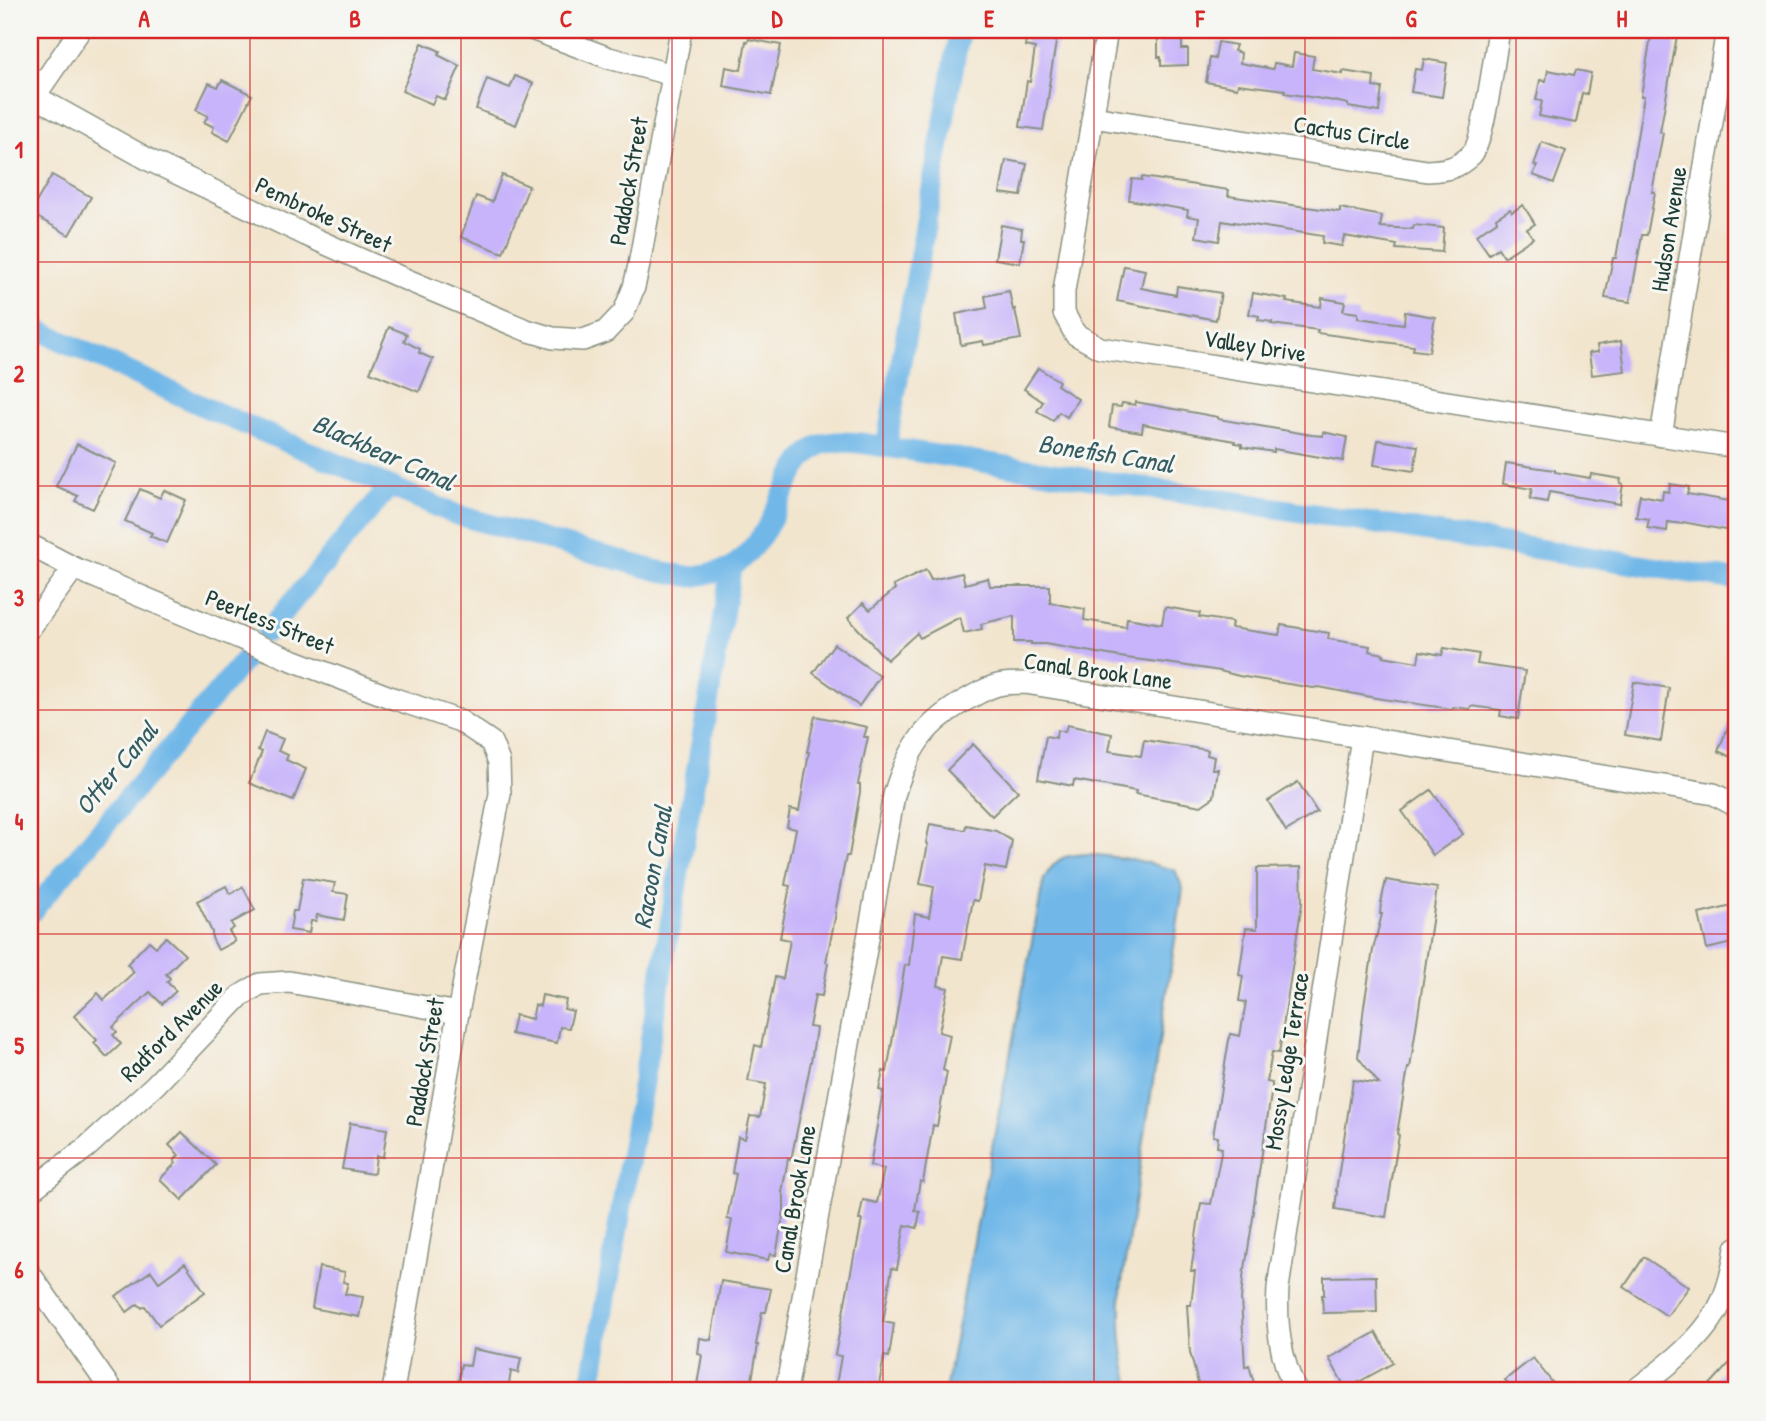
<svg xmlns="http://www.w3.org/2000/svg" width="1766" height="1421" font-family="'Patrick Hand',sans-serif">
  <rect width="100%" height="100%" fill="#f6f6f2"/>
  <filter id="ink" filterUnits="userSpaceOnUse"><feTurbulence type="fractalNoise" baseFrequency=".0143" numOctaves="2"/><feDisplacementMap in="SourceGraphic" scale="14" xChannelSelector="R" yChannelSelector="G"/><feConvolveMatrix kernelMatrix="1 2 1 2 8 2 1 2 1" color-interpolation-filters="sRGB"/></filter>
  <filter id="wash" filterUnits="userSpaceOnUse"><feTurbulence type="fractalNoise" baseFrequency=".00686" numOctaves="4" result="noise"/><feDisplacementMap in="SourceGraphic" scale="28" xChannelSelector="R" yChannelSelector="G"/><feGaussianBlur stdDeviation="1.57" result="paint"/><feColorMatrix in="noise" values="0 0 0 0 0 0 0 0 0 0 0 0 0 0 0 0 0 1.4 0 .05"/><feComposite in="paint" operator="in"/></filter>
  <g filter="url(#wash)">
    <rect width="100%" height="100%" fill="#f2e5ce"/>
    <path fill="#71b8e8" stroke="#487a8e" stroke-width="2" d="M1090 854 1136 860 1175 870 1183 889 1121 1288C1120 1323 1121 1358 1132 1391H945L1044 879C1057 856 1064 855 1090 854Z"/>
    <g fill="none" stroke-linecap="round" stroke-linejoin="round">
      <g stroke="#71b8e8" stroke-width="21">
        <path d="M960 30 886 447 1736 580"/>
        <path d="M30 326 209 409 457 515 655 570 692 577 731 569"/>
        <path d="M267 632 390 486"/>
        <path d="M30 914 246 658"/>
        <path d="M590 1391 731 569C746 555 759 542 769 524 781 501 799 448 827 443 846 440 867 444 886 447"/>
      </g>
    </g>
    <g id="blocks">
      <g fill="#c7b4fa">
        <path d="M1028 30H1058L1049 85H1050L1043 130 1020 127 1027 81 1030 82 1035 48 1025 46Z"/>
        <path d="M1158 30H1182V49H1188V65L1161 66V57H1158Z"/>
        <path d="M1652 30H1678L1660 132 1663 133 1652 192H1655L1647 235H1642L1630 302 1605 298 1613 258H1616L1632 167 1644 96H1641Z"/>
        <path d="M749 39 781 45 771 95 723 86 726 67 741 70 746 41 748 42Z"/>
        <path d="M1218 42 1236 45 1234 51 1241 53 1240 63 1273 69 1274 63 1292 66 1294 53 1314 56 1312 69 1343 74V71L1374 76 1373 87 1382 88 1379 112 1348 107V104L1334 101 1285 93V90L1238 84 1237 88 1206 82 1210 58 1215 59Z"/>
        <path d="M422 43 440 51 438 55 460 66 445 100 436 96 432 104 402 91Z"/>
        <path d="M1424 59 1447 63 1442 97 1411 92 1415 69 1422 70Z"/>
        <path d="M1548 70 1574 75 1576 70 1591 73 1587 94 1582 93 1576 123 1539 116 1542 101 1536 100 1540 80 1546 81Z"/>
        <path d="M515 76 533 83 516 125 476 109 487 79 510 88Z"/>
        <path d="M222 80 252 95 229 141 212 132 214 127 204 122 208 116 196 110 209 83 218 87Z"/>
        <path d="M1542 142 1566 151 1554 183 1533 175 1537 166 1534 165Z"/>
        <path d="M1006 160 1027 164 1021 196 1000 193Z"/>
        <path d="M52 175 91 197 69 235 30 213Z"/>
        <path d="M502 175 529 186 503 253 461 237 476 196 492 202Z"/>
        <path d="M1142 177 1229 190 1228 196 1328 210 1340 212V208L1382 216 1380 227 1413 229 1414 225 1444 228 1442 252 1396 249 1397 245 1344 236 1342 246 1322 243 1323 236 1234 222V223L1222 221 1219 241 1196 237 1199 218 1187 216 1188 210 1129 200 1132 179 1142 180Z"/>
        <path d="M1523 205 1535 224 1527 229 1533 238 1504 257 1498 248 1489 254 1476 235 1497 221 1496 218 1510 209 1512 212Z"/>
        <path d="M1001 225 1022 229 1021 239H1024L1020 263 995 259Z"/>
        <path d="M1124 266 1145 270 1141 288 1176 295 1177 286 1221 293 1216 320 1117 301Z"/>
        <path d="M1009 291 1013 310 1015 309 1021 339 984 345 983 341 961 345 956 314 987 308 985 296Z"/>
        <path d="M1253 293 1287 299 1286 302 1321 307 1322 298 1345 302 1343 311 1358 313V318L1404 324 1405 312 1435 317 1429 352 1413 350 1414 346 1317 333 1318 330 1271 324 1272 322 1258 320 1259 316 1249 314Z"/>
        <path d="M389 327 407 334 404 341 420 349 419 353 433 359 419 392 370 372Z"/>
        <path d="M1621 341 1625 371 1592 375 1589 353 1598 352 1597 345Z"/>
        <path d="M1038 368 1059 381 1057 385 1078 399 1067 417 1059 412 1053 421 1037 411 1043 402 1024 389Z"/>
        <path d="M1136 402 1218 417V419L1312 435 1323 436V432L1347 437 1343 461 1274 449V452L1242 447V444L1235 443V441L1143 424 1142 432 1109 427 1112 406 1121 407 1122 403 1135 405Z"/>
        <path d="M1378 440 1418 446 1414 471 1374 465Z"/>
        <path d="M77 444 116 463 93 509 75 501 78 496 56 486Z"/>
        <path d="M1506 463 1555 470V472L1590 478 1591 474 1621 479 1620 483 1623 484 1620 504 1549 492 1547 502 1530 499 1532 489 1503 484Z"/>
        <path d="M1670 484 1689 487 1687 494 1736 502V532L1683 522 1682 524 1668 522 1667 531 1647 528 1649 519 1636 517 1640 495 1662 499 1663 491 1669 492Z"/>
        <path d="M140 489 160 498 164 490 186 500 167 543 150 536 152 533 125 521Z"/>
        <path d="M926 570 931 580 962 573 965 584 988 578 990 586H1050V603L1085 609 1084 620 1126 627 1127 618 1162 624 1165 607 1200 613 1199 617 1232 622 1231 628 1279 635 1281 625 1329 633 1328 639 1370 646 1369 651 1384 654 1383 656 1418 662 1420 651 1442 655 1444 648 1479 654 1477 664 1525 671 1518 719 1500 716 1501 710 1471 706 1470 709 1453 707 1452 709 1376 698 1319 687 1313 688 1239 676 1220 671 1174 664 1126 658 1045 644H1031V642H1014V616L981 624 982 629 964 633 960 617 920 638 917 633 887 660 848 618 863 603 870 610 895 589 893 586Z"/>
        <path d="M834 644 880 676 859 706 813 673Z"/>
        <path d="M1634 682 1669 688 1661 741 1625 735Z"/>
        <path d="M1736 708V759L1718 751Z"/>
        <path d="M815 716 867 727 864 737H868L858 784H860V792L849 856H846L835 913H836L826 962 828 963 822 996 815 995 809 1027 816 1028 812 1056 791 1160 788 1159 782 1192 784 1196V1211L776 1255 770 1254 768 1260 726 1252 732 1220 727 1219 736 1174 732 1173 738 1137 745 1139 750 1116 760 1117 766 1084 748 1081 755 1045 761 1047 775 977 783 979 790 940 780 938 790 886 785 885 796 829 787 827 790 809 799 811 809 752H807Z"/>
        <path d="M1067 725 1112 734 1109 751 1141 756 1144 740 1208 750 1207 755 1214 757 1212 769H1218L1214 797 1201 806 1135 794 1136 791 1074 780 1073 786 1038 779 1046 736 1056 738 1057 730 1065 732Z"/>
        <path d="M265 732 283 739 278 751 288 755 286 760 306 769 293 801 249 783 262 752 258 750Z"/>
        <path d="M973 744 1018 791 992 816 947 770Z"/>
        <path d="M1298 782 1317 812 1286 831 1268 801Z"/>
        <path d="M1431 790 1463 834 1433 855 1402 811Z"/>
        <path d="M930 824 965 830 966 825 996 831 1012 841 1006 870 985 866 978 901 973 900 962 959 943 956 938 986 948 988 939 1032 950 1035 943 1070 947 1072 937 1126 933 1125 923 1182 920 1181 915 1210 920 1212 917 1228 905 1225 897 1269 892 1268 883 1322 894 1324 889 1357 884 1356 878 1391H835L841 1356 835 1355 855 1251H856L862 1220H859L863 1200 877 1203 884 1169 870 1166 883 1091 879 1090 883 1071 887 1072 905 965H909L915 914 929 917 934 887 920 884 928 844 926 843Z"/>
        <path d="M1301 867 1302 903 1279 1053 1272 1052 1267 1082 1272 1083V1088L1253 1211H1254L1245 1269H1244L1241 1299 1245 1367 1249 1365 1254 1383 1224 1391H1200L1190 1352 1187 1305H1191L1195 1271H1191L1201 1203 1211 1204 1222 1148 1217 1147 1218 1137 1213 1136 1230 1034 1240 1036 1246 1002 1239 1001 1243 976 1239 975 1246 928 1257 929V868Z"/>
        <path d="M303 878 335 883 333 892 348 894 344 920 317 915 316 921H311L309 933 290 930 293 911H297Z"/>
        <path d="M1386 880 1437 888 1410 1068H1408L1397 1134 1399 1135 1386 1217 1335 1209 1337 1191H1336L1353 1080 1379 1084 1358 1057 1364 1006 1373 950 1382 914H1380L1381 903Z"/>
        <path d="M226 886 230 894 243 887 255 910 231 923 234 928 229 931 235 941 218 950 212 938V932L197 901Z"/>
        <path d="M1736 905V942L1707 949 1699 914Z"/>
        <path d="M166 937 185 955 166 974 170 978 167 982 176 991 162 1004 150 992 113 1027 117 1032 113 1035 121 1044 107 1057 94 1043 97 1040 74 1016 98 993 104 1000 134 972 127 964 149 941 156 947Z"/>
        <path d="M542 995 566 1000 564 1009 573 1011 569 1028 560 1027 557 1043 511 1034 515 1015 532 1019 535 1005 540 1006Z"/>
        <path d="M350 1123 387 1129 383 1157 376 1156 374 1173 372 1174 342 1169Z"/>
        <path d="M182 1132 216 1165 182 1200 160 1179 176 1163 174 1161 179 1155 169 1145Z"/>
        <path d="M1644 1257 1689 1287 1667 1316 1624 1287Z"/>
        <path d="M185 1263 205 1292 159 1325 145 1306 142 1308 138 1304 127 1312 116 1296 151 1271 159 1282Z"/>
        <path d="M319 1267 345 1272 343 1282 348 1283 345 1294 363 1297 359 1317 312 1308Z"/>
        <path d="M1376 1276 1377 1312 1323 1313 1322 1295H1324V1277Z"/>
        <path d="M721 1281 771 1289 766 1312H762L756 1345H758L750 1391H696L702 1355 698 1354 700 1338 711 1340Z"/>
        <path d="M1376 1332 1393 1363 1346 1389 1329 1358Z"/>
        <path d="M473 1349 521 1358 518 1373 511 1371 508 1391 458 1383 461 1364 470 1366Z"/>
        <path d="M1736 1356V1391H1704Z"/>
        <path d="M1533 1358 1559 1391H1514L1505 1380Z"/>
      </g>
    </g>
  </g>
  <g filter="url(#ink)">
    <use href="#blocks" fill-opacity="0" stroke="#889181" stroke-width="2"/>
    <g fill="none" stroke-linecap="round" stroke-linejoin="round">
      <defs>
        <g id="street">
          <path d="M534 30 609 58 673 75"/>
          <path d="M1107 30 1064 291V313L1075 334 1100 348 1736 447"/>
          <path d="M34 96 151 161 306 235 400 277 526 330 553 338 583 340 605 332 624 312 634 287 639 265 681 30"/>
          <path d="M30 103 80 30"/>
          <path d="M1093 117 1427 171C1446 170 1457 169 1472 154 1484 141 1495 52 1499 30"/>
          <path d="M1661 436 1727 30"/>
          <path d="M30 545 74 568 287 658 395 699 460 721 491 742 499 762 500 794 458 1013 393 1391"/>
          <path d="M30 628 74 568"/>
          <path d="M30 1191 87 1147 155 1085 240 996 260 984 289 982 458 1013"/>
          <path d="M30 1274 112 1391"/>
          <path d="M786 1391 894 795C909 746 926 721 973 696 981 692 989 687 998 685 1006 683 1016 683 1025 683L1714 794 1736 806"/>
          <path d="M1296 1391C1280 1358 1276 1325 1278 1288L1362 737"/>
          <path d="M1634 1391C1664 1368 1697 1345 1717 1311 1728 1292 1733 1269 1736 1248"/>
        </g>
      </defs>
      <use href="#street" stroke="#889181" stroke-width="24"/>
      <use href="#street" stroke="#fff" stroke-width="21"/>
    </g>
  </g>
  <path fill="none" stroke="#d62828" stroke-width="2" stroke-opacity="0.55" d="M250 30V1391M461 30V1391M672 30V1391M883 30V1391M1094 30V1391M1305 30V1391M1516 30V1391M30 262H1736M30 486H1736M30 710H1736M30 934H1736M30 1158H1736"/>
  <g text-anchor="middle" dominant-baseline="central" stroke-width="6" stroke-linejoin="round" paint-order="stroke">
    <g font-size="24" fill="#1f3d34" stroke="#f6f6f2">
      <text transform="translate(1352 132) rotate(9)">Cactus Circle</text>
      <text transform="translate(628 181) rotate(-80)">Paddock Street</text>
      <text transform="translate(324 214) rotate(25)">Pembroke Street</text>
      <text transform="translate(1668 229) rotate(-81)">Hudson Avenue</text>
      <text transform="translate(1255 345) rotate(9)">Valley Drive</text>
      <text transform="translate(270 621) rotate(22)">Peerless Street</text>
      <text transform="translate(1098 670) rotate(8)">Canal Brook Lane</text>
      <text transform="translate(171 1030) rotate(-45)">Radford Avenue</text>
      <text transform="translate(1286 1061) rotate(-81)">Mossy Ledge Terrace</text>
      <text transform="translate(424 1062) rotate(-80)">Paddock Street</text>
      <text transform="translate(794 1199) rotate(-80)">Canal Brook Lane</text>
    </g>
    <g font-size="26" font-style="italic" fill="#345c61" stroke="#f6f6f2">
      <text transform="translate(384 452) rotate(24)">Blackbear Canal</text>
      <text transform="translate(1106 453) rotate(9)">Bonefish Canal</text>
      <text transform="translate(116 768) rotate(-50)">Otter Canal</text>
      <text transform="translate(652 867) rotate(-80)">Racoon Canal</text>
    </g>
  </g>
  <rect width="1766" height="1421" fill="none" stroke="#f6f6f2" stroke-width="77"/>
  <rect x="38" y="38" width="1690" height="1344" fill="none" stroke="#d62828" stroke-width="2.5"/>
  <g font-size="23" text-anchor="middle" font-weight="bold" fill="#d62828">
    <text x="144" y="27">A</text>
    <text x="355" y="27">B</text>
    <text x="566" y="27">C</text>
    <text x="777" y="27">D</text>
    <text x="989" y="27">E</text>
    <text x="1200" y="27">F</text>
    <text x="1411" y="27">G</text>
    <text x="1622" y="27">H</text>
    <text x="19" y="158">1</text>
    <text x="19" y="382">2</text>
    <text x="19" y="606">3</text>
    <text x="19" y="830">4</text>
    <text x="19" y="1054">5</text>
    <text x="19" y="1278">6</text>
  </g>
</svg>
